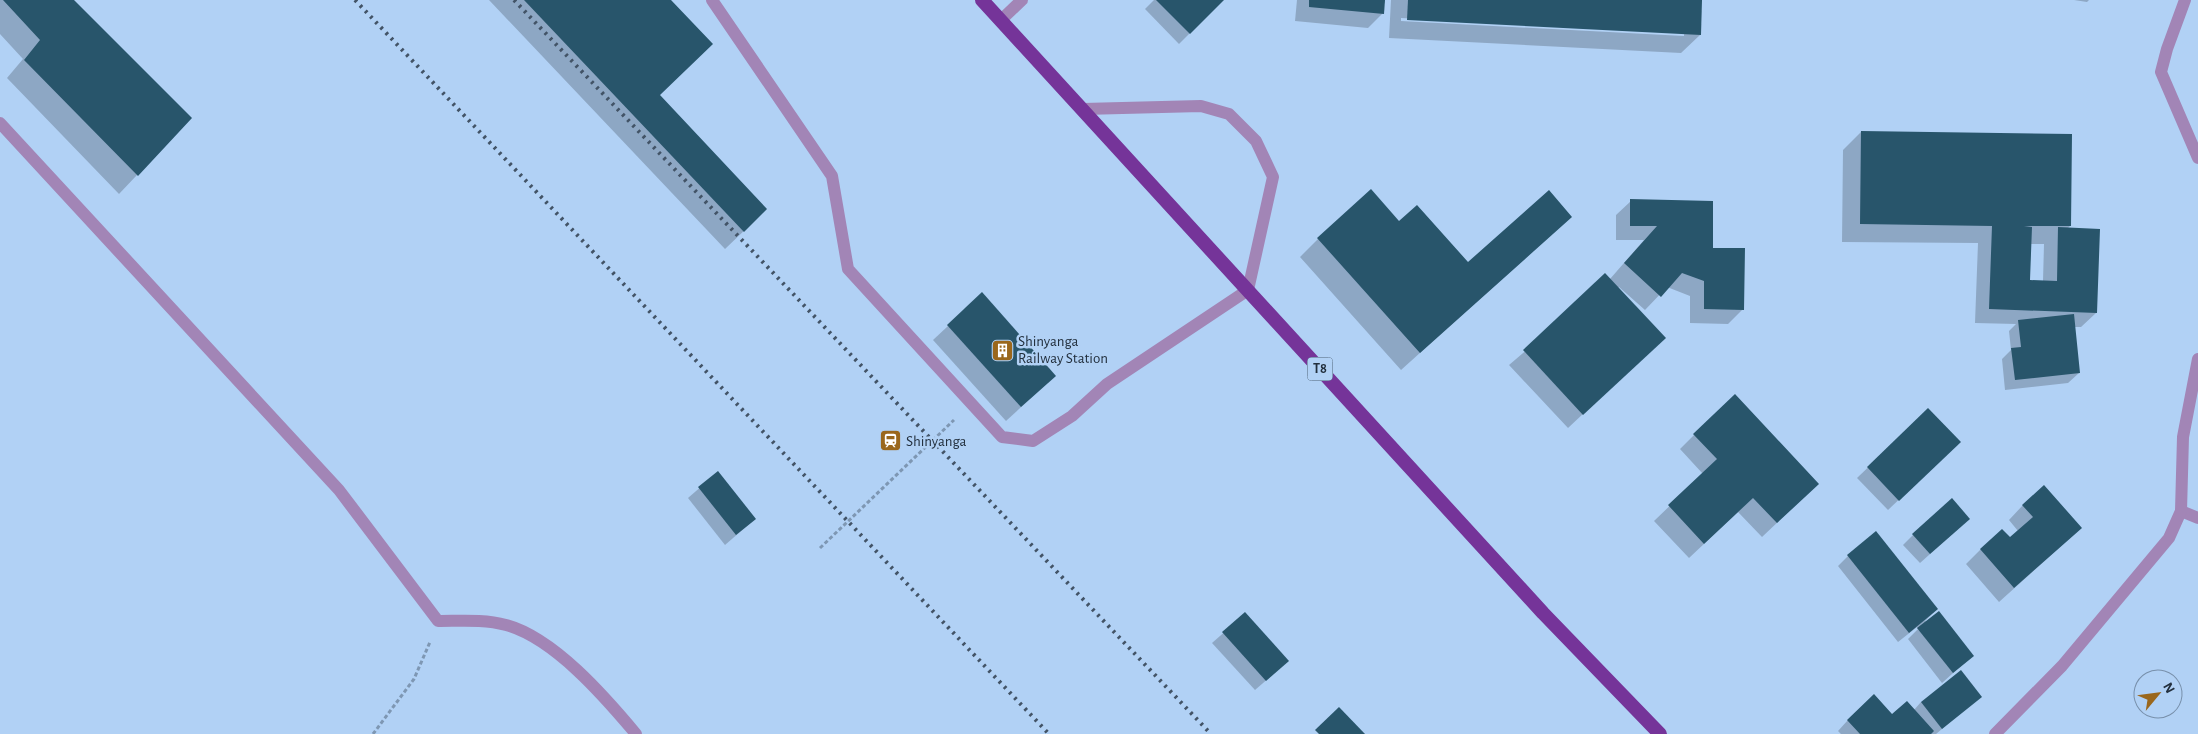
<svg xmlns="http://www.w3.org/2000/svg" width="2198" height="734" font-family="'Alegreya Sans',sans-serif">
  <rect width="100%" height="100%" fill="#b1d1f5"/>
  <g fill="#0003" fill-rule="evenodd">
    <path d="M0 0H72L190 119 119 194 7 78 23 59 0 34Z"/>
    <path d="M489 0H669L658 96 748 227 725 249Z"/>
    <path d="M1154 0H1223L1179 44 1145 9Z"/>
    <path d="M1297 0H1384L1383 13 1368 28 1295 21Z"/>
    <path d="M1391 0H1701L1700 35 1681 53 1389 38ZM1401 18 1684 33V36L1401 21Z"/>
    <path d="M2074 0H2089L2087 2Z"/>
    <path d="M1861 132 2070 226 2067 229 2096 313 2081 327H2074L2079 373 2068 383 2005 390 2002 359 2011 350 2009 331 2016 324 1975 323 1978 243 1842 242 1843 150ZM2031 244H2044L2043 281H2029Z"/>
    <path d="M1631 201 1712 249 1743 309 1728 324 1690 323V296L1667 287 1645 310 1619 287 1618 288 1649 352 1568 428 1509 365 1610 279 1644 240H1616V215Z"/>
    <path d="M1571 217 1401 370 1300 257 1318 239 1399 223 1468 264Z"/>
    <path d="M948 326 1055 376 1006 421 933 340Z"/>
    <path d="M1928 410 1949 452 1888 510 1857 478Z"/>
    <path d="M1694 435 1802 499 1762 537 1738 512 1689 558 1654 521 1703 474 1680 449Z"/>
    <path d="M718 472 755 519 725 545 688 498Z"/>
    <path d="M2023 505 2081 528 1999 602 1966 564 1981 549 2010 539 2018 531 2009 520Z"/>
    <path d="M1958 529 1920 563 1903 545 1913 535Z"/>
    <path d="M1848 556 1937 609 1925 621 1972 656 1942 683 1908 639 1918 629 1917 627 1898 642 1838 566Z"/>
    <path d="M1245 614 1277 671 1255 690 1212 643Z"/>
    <path d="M1980 697 1936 734H1841L1838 731 1848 720 1892 716 1914 710 1921 702Z"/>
  </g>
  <g fill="#28556b">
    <path d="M3 0H74L192 118 138 176 24 60 40 40Z"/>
    <path d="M524 0H671L713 44 660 95 767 209 744 232Z"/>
    <path d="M1156 0H1224L1190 34Z"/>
    <path d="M1309 0H1385L1384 14 1309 7Z"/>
    <path d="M1408 0H1702L1701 35 1407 20Z"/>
    <path d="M1861 131 2072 134 2071 226H2024L2032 227 2030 280 2057 281 2058 227 2100 229 2097 313 1989 309 1992 226 1860 224Z"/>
    <path d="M1371 189 1399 221 1417 205 1468 262 1549 190 1572 217 1420 353 1317 238Z"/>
    <path d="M1630 199 1713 201V248H1745L1744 310 1704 309V281L1682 273 1661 297 1624 263 1657 226H1630Z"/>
    <path d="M1605 273 1666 338 1583 415 1523 350Z"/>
    <path d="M982 292 1056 376 1021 407 947 325Z"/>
    <path d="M2074 314 2080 373 2015 380 2011 348 2021 347 2018 320Z"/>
    <path d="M1735 394 1819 484 1777 523 1753 498 1704 544 1668 505 1717 459 1693 434Z"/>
    <path d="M1928 408 1961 442 1899 501 1867 467Z"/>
    <path d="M718 471 756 519 736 535 698 487Z"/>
    <path d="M2044 485 2082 528 2014 588 1980 549 2002 529 2010 537 2033 517 2022 505Z"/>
    <path d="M1952 498 1970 519 1930 554 1912 534Z"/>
    <path d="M1876 531 1938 609 1909 633 1847 555Z"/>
    <path d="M1939 611 1974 656 1953 673 1917 628Z"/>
    <path d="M1245 612 1289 661 1266 681 1222 632Z"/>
    <path d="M1961 670 1982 697 1942 729 1921 702Z"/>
    <path d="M1874 694 1892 714 1907 701 1934 731 1931 734H1860L1847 720Z"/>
    <path d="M1339 707 1365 734H1319L1315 730Z"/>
  </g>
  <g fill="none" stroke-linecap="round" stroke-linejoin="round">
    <path stroke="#7e97b3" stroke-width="3" stroke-dasharray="4 2.5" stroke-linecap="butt" d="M373 734 414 679 430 642"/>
    <g stroke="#a285b6" stroke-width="12">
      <path d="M712 0 832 176 848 269 1002 437 1033 441 1072 416 1107 384 1248 290 1273 177 1256 141 1229 114 1201 106 1083 109"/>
      <path d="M0 123 339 490 438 621C461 621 484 619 506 625 554 638 605 697 636 734"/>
    </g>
    <g stroke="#a285b6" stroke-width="12">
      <path d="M2185 0 2167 49 2161 72 2198 158"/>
      <path d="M1001 20 1022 0"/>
      <path d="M2181 511 2198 518"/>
      <path d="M1995 734 2062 666 2169 538 2181 511 2183 437 2198 359"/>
    </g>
    <path stroke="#753499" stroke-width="14" d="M982 0 1543 613 1660 734"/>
    <g stroke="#425366" stroke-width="4" stroke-dasharray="2.5 5" stroke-linecap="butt">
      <path d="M355 0 1049 734"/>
      <path d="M514 0 1211 734"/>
    </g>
    <path stroke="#7e97b3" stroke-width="3" stroke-dasharray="4 2.5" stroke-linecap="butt" d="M820 548 954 420"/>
  </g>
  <defs>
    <symbol id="building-square" viewBox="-11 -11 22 22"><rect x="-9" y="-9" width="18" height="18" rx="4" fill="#9a671c" stroke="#b1d1f5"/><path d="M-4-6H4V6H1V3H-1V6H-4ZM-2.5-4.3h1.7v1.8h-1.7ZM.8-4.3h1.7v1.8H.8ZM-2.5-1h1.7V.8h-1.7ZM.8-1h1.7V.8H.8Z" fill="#fff"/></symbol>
    <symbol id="station-square" viewBox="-11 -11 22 22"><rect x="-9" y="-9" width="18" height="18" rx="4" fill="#9a671c" stroke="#b1d1f5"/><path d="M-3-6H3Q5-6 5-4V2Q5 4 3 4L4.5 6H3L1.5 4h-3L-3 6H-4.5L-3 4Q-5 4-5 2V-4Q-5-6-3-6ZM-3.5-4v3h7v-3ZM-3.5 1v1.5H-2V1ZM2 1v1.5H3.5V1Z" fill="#fff"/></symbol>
  </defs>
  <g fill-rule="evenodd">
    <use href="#building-square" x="990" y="338" width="25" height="25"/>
    <use href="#station-square" x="878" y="428" width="25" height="25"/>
  </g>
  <g text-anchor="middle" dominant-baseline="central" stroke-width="5" stroke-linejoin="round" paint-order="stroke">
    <rect fill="#b1d1f5" stroke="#4d6074" stroke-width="1" x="1307.5" y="357.5" width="25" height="23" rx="4"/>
    <g font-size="14" font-weight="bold" fill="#222f3d">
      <text x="1320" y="369">T8</text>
    </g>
    <g font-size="15" fill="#222f3d" stroke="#b1d1f5" text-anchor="start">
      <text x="1018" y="341">Shinyanga<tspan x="1018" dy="17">Railway Station</tspan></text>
      <text x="906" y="441">Shinyanga</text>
    </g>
  </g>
  <g transform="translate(2158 694) rotate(61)"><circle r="24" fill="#b1d1f5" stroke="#7890ab"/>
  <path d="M0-4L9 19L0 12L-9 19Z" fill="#9a671c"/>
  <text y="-8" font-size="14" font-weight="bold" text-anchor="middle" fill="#222f3d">N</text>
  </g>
</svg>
